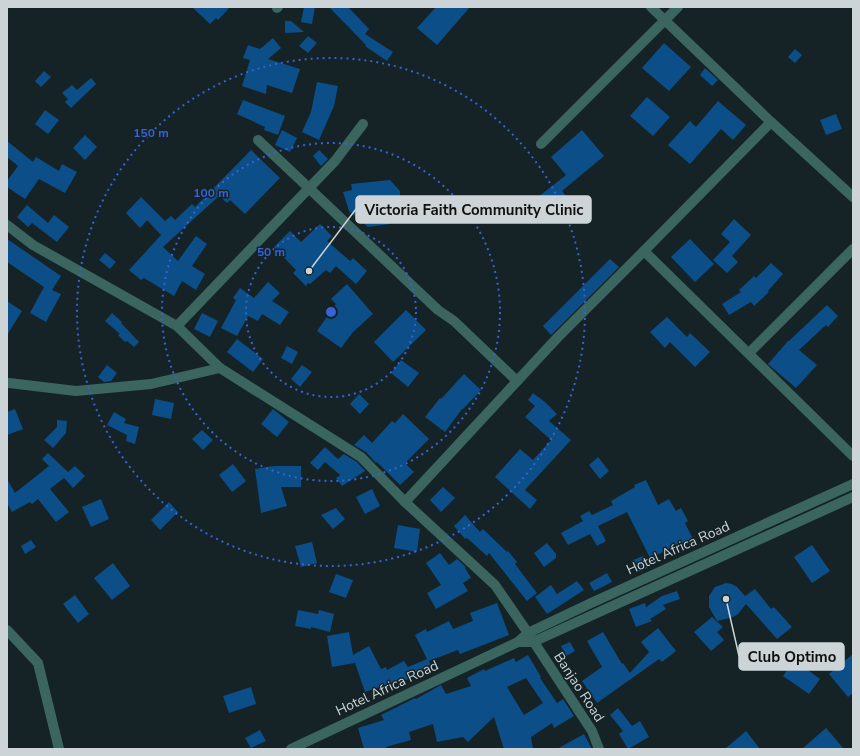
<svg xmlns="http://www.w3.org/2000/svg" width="860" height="756" font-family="'Nunito Sans',sans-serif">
  <rect width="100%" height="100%" fill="#152326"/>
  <g fill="#0c4e87" fill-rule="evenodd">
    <path d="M192 7H230L218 20 216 18 210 24Z"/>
    <path d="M304 7H315L312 24 301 22Z"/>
    <path d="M329 7H348L369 29 365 34 393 52 387 61 365 46 366 45Z"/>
    <path d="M436 7H470L437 45 417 28Z"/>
    <path d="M285 21H291L304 32 285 33Z"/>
    <path d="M308 36 317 43 308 53 299 46Z"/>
    <path d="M273 38 281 48 268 59 300 69 292 93 267 85 266 94 242 86 250 60 243 58 248 45 260 49Z"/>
    <path d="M664 43 691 67 669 91 642 68Z"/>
    <path d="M795 49 802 55 795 63 788 57Z"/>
    <path d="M705 68 718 80 712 86 700 75Z"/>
    <path d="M44 71 51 77 41 87 35 81Z"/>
    <path d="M91 78 96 84 71 108 65 102 68 99 62 93 72 85 77 90Z"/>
    <path d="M317 82 338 86 334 106 319 140 302 132 311 112Z"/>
    <path d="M647 97 670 117 653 136 630 116Z"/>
    <path d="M243 100 285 116 278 135 264 130 265 127 237 114Z"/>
    <path d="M718 101 746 125 733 140 721 129 690 164 668 145 690 121 696 127Z"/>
    <path d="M45 110 59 120 48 134 35 124Z"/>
    <path d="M836 114 842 129 826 135 820 120Z"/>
    <path d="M282 130 297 138 290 152 275 145Z"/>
    <path d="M582 130 604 156 562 191 566 196 543 214 533 201 566 175 551 157Z"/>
    <path d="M85 135 97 147 85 160 73 148Z"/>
    <path d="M7 141 33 162 36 157 59 171 62 164 77 172 65 193 39 179 25 199 7 187V181L18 166 7 157Z"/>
    <path d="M251 150 280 178 245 214 230 200 227 203 219 196 163 247 178 261 196 236 207 244 192 266 205 274 196 290 182 281 174 296 144 278 141 280 129 270 161 235 147 220 140 228 126 213 141 197 165 221 171 216 175 220 192 204 195 207Z"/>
    <path d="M319 150 328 159 321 166 313 156Z"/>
    <path d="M390 180 400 191V201L390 203V224L368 227 349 211 343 192 352 190 351 184Z"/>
    <path d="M27 205 48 223 54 215 69 227 57 242 32 223 28 227 17 217Z"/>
    <path d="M734 219 751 235 732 256 738 262 727 273 713 260 730 242 721 234Z"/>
    <path d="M320 224 332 236 327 241 350 261 353 258 367 271 356 284 336 266 330 273 326 270 310 284 308 283 306 286 293 273 296 270 274 247 290 231 301 242Z"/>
    <path d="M7 239 61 276 52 290 61 294 46 322 30 313 44 287 7 262Z"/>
    <path d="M690 239 714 264 695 282 671 257Z"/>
    <path d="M105 253 116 262 110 269 99 260Z"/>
    <path d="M610 259 619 267 551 335 543 326Z"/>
    <path d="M771 263 783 274 768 291 769 292 754 306 751 302 729 315 722 304 741 292 739 290 754 276 756 278Z"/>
    <path d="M268 282 280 293 272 301 289 312 280 325 262 314 258 321 248 316 237 336 221 328 236 300 233 298 240 288 254 298Z"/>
    <path d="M347 284 373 314 353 332 341 348 317 331 336 304 331 299Z"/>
    <path d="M7 301 22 311 7 335Z"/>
    <path d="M827 305 838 316 828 327 826 325 799 350 817 365 796 388 768 364 788 341H789Z"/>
    <path d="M406 310 426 330 393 362 374 342Z"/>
    <path d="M112 313 122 322 121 323 139 342 134 347 127 341 125 342 118 335 120 334 105 321Z"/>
    <path d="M202 313 218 321 210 337 194 329Z"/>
    <path d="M667 317 687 337 690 333 710 352 695 367 670 342 665 348 650 332Z"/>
    <path d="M237 339 263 359 253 372 227 352Z"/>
    <path d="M287 346 298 352 292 364 281 358Z"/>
    <path d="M401 360 419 373 408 387 391 373Z"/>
    <path d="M107 365 117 373 111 381 104 382 98 377Z"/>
    <path d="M302 365 312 372 300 387 291 379Z"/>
    <path d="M464 374 481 390 463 409H462L445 432 425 417 440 398 441 399Z"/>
    <path d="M533 393 545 402 557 414 549 421 571 440 525 490 537 500 530 509 495 477 520 449 533 460 551 440 525 417 535 406 528 400Z"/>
    <path d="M359 394 369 404 360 414 350 404Z"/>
    <path d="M155 399 174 403 171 419 152 415Z"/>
    <path d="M15 409 23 429 7 435V412Z"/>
    <path d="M273 409 289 422 277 437 261 424Z"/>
    <path d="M114 412 126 419 124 423 139 427 135 444 126 441 127 435 107 425Z"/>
    <path d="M403 414 429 439 405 463 414 472 400 485 377 462 376 463 366 452 354 445 364 435 372 443 392 421 395 423Z"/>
    <path d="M57 420 67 421 66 433 53 448 44 440 57 427Z"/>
    <path d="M202 430 213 440 203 450 192 439Z"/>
    <path d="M325 447 338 459 344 454 357 462 365 471 342 486 336 478 340 475 325 462 318 470 310 463Z"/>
    <path d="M48 453 68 472 75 466 85 476 73 488 64 478 50 489 69 512 56 522 38 499 32 504 30 502 12 512 7 503V479L15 493 49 466 42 459Z"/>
    <path d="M598 457 609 471 600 479 589 465Z"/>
    <path d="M233 464 246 481 232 492 219 475Z"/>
    <path d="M273 466H301V487H281L287 506 261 513 255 469Z"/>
    <path d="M646 480 658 505 669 499 676 511 681 508 688 521 685 523 694 541 675 549 674 547 650 558 627 512 598 526 606 541 597 546 590 534 568 545 561 533 583 521 580 516 589 511 592 515 613 505 611 501 635 487 634 485Z"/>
    <path d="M443 487 455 498 441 512 430 500Z"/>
    <path d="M372 489 380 506 365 514 356 497Z"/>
    <path d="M101 499 109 519 91 527 82 507Z"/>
    <path d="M169 502 178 512 160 530 151 520Z"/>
    <path d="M336 508 345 519 333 529 321 515Z"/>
    <path d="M465 515 480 532 483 529 507 552 508 551 517 562 515 564 537 593 527 601 489 553 487 556 467 538 465 539 454 526Z"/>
    <path d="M398 525 420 529 417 552 394 548Z"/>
    <path d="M31 540 36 547 25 554 21 546Z"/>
    <path d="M312 542 317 563 301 567 295 546Z"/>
    <path d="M547 543 556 554V558L544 567 534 553Z"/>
    <path d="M812 545 830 571 812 583 794 557Z"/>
    <path d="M440 553 449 565 457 559 466 567 465 568 471 578 463 583 468 591 436 609 427 593 441 585 426 563Z"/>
    <path d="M643 556 648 568 636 573 631 561Z"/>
    <path d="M113 563 130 586 112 600 94 578Z"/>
    <path d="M607 573 612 582 594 591 589 583Z"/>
    <path d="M336 574 353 580 346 598 329 592Z"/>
    <path d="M577 581 584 590 547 614 535 597 551 585 557 594Z"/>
    <path d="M726 583 732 584 737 587 745 596 755 589 771 609 774 607 792 627 777 639 746 604 738 614 733 617 717 621 709 607V596L715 587Z"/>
    <path d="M677 591 680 599 663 605 666 609 650 619 652 621 636 627 629 609 645 603 646 607 662 596Z"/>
    <path d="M75 595 89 614 78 623 63 604Z"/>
    <path d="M497 603 509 635 460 654 458 650 429 661 432 668 397 684 395 682 365 692 355 663 332 667 327 636 349 632 353 655 369 646 381 669 386 667 387 670 404 661 408 667 427 659 415 635 426 629 427 632 449 621 453 629 473 621 470 613Z"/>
    <path d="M298 610 318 614 319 610 334 614 330 632 311 627V629L295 626Z"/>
    <path d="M712 617 723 627 717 632 724 640 711 651 694 632Z"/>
    <path d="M658 628 676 651 662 662 659 659 597 703 582 681 602 667 587 641 603 632 622 664 623 663 630 673 649 652 641 642Z"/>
    <path d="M570 642 575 651 566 656 561 646Z"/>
    <path d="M853 654V693L848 697 829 674Z"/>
    <path d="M528 655 541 677 540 678 557 703 563 699 574 716 554 728 552 723 531 737 533 749H504L494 717 468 742 463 737 437 742 433 724 409 732 411 740 386 747 387 749H364L358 728 384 720 381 715 415 698 416 699 441 685 446 694 471 686 467 678 484 669 485 671 514 658 516 662ZM526 678 543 703 524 715 507 687Z"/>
    <path d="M794 660 820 679 809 694 783 676Z"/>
    <path d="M251 687 256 704 229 713 223 696Z"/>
    <path d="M618 708 632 726 640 721 649 737 628 749 619 734 623 731 610 715Z"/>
    <path d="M826 728 844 749H802Z"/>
    <path d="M260 730 266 741 251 748 245 738Z"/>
    <path d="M746 731 760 749H725Z"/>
    <path d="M584 734 592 749H557Z"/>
  </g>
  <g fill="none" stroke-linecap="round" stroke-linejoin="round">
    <g stroke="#3a665f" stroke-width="10">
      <path d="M651 7 771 122"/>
      <path d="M277 8 278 7"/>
      <path d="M258 140 438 310 454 321 517 381"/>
      <path d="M541 144 678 7"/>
      <path d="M7 225 33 245 177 326 220 368 361 457 405 502 495 585 528 633 592 731 599 749"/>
      <path d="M644 251 771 122 853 197"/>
      <path d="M177 326 335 161 363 124"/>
      <path d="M749 353 853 249"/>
      <path d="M9 383 76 391 151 384 220 368"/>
      <path d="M405 502 558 337 644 251 853 456"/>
      <path d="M7 630 38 663 59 749"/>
    </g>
    <g stroke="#3a665f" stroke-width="10">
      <path d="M518 642H533L853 497"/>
      <path d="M291 749 518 642 528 633 589 604 853 484"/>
    </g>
  </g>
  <g fill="none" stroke="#3762d8" stroke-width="2" stroke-dasharray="2 4">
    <circle cx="331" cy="312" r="85"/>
    <circle cx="331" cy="312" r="169"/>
    <circle cx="331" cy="312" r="254"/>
  </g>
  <g text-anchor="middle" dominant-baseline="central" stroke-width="3" stroke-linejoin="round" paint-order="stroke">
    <g font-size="14" fill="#ccd4d7" stroke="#152326">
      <text transform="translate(678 548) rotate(-24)">Hotel Africa Road</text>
      <text transform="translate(579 687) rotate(57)">Banjao Road</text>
      <text transform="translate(387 688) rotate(-25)">Hotel Africa Road</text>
    </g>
  </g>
  <circle cx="331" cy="312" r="6" fill="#3762d8" stroke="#152326" stroke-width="2"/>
  <g font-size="12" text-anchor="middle" font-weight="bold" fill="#3762d8" stroke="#152326" stroke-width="3" stroke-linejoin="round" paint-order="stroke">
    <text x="151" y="137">150 m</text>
    <text x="211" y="197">100 m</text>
    <text x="271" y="256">50 m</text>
  </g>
  <path fill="none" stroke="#ccd4d7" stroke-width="1.5" d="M309 271L356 209M726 599L739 656"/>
  <g fill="#ccd4d7" stroke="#152326" stroke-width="1.5">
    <circle cx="309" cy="271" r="4"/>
    <circle cx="726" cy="599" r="4"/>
  </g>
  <g fill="#ccd4d7" stroke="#ccd4d7" stroke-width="1.5">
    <rect x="356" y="196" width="235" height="27" rx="4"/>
    <rect x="739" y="643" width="105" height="27" rx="4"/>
  </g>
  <g font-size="15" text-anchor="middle" font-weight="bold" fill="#111">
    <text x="474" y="215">Victoria Faith Community Clinic</text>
    <text x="792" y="662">Club Optimo</text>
  </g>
  <rect width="860" height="756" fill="none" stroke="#ccd4d7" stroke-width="16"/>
</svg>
